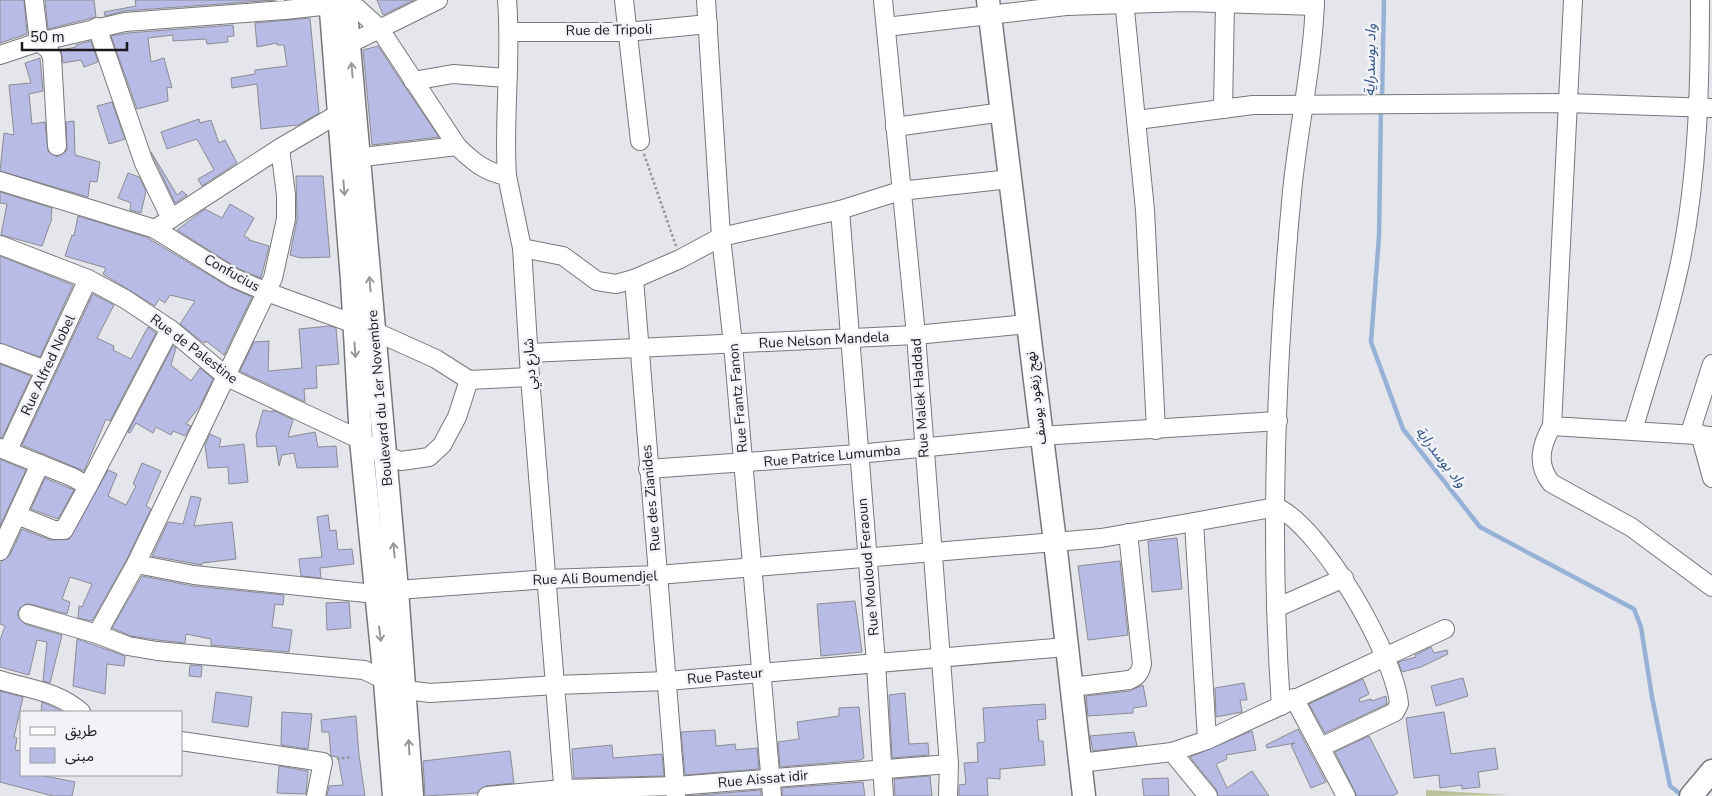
<svg xmlns="http://www.w3.org/2000/svg" width="1712" height="796" font-family="'Nunito Sans','Noto Sans Arabic',sans-serif">
  <rect width="100%" height="100%" fill="#e5e6eb"/>
  <path fill="#b9c29a" d="M1426 790 1509 795 1426 796Z"/>
  <g fill="none" stroke-linecap="round" stroke-linejoin="round">
    <g stroke="#97b1d6" stroke-width="4.5">
      <path d="M1382 100 1384 0"/>
      <path d="M1381 108 1379 236 1371 342 1403 429 1480 527 1634 609 1641 627 1652 697 1670 786 1683 796"/>
    </g>
  </g>
  <g fill="#b8bbe6" stroke="#8b8c91">
    <path d="M0 0H24L27 34 0 43Z"/>
    <path d="M45 0H94L96 17 48 29Z"/>
    <path d="M135 0H276L124 11 105 16 104 12 136 6Z"/>
    <path d="M377 0H414L383 15Z"/>
    <path d="M310 18 319 113 298 125 261 129 257 84 232 88 231 78 255 74V70L287 66 284 45H277V43L257 47 255 23Z"/>
    <path d="M233 25 234 36 227 37 228 42 207 44 206 39 173 41V35L148 38 151 62 164 58 172 88 167 87 168 101 137 109 111 36 127 33Z"/>
    <path d="M91 41 98 62 84 67 81 60 63 63 61 50 76 47V45Z"/>
    <path d="M378 46 405 87 439 137 372 145 363 50Z"/>
    <path d="M40 58 43 91 29 94 32 124 45 122 48 151 57 157 67 150 66 122 74 121 75 155 100 162 97 182 90 181 88 197 0 171 4 133 14 135 9 85 31 83 25 63Z"/>
    <path d="M112 102 125 139 109 144 97 106Z"/>
    <path d="M199 119 200 123 211 120 219 143 225 140 237 163 202 186 198 179 214 170 197 139 167 149 161 132Z"/>
    <path d="M151 152 177 195 182 191 187 195 175 203Z"/>
    <path d="M128 173 139 177 146 191 141 213 130 210 131 203 118 198Z"/>
    <path d="M296 176H323L330 257 301 258 290 255 297 219Z"/>
    <path d="M0 192 52 208 51 217 52 218 42 246 1 235 7 204 0 203Z"/>
    <path d="M230 204 254 218 244 236 250 239 249 240 269 246 261 278 239 269 177 230 205 209 222 218Z"/>
    <path d="M78 216 146 237 229 287 252 297 224 355 206 341 205 343 200 340 180 324 195 301 170 295 165 303 159 299 155 306 103 274 106 268 65 256 72 235 74 236Z"/>
    <path d="M0 256 73 285 40 357 0 343Z"/>
    <path d="M93 294 114 305 97 338 114 346 113 350 131 359 148 327 156 333 110 421 106 419 84 471 22 445Z"/>
    <path d="M330 326 336 328 339 364 316 366 317 388 304 389 305 402 240 371 254 342 269 341 268 371 302 368 299 329Z"/>
    <path d="M173 346 176 348 171 365 191 381 200 368 213 379 200 406 186 424 191 426 185 436 173 431 171 435 156 427 153 433 136 423 130 433 128 432Z"/>
    <path d="M0 364 31 376 2 438H0Z"/>
    <path d="M263 410 273 412V410L293 420 288 437 315 432 318 447 336 446 338 467 297 468 294 453 282 455 279 466 276 446 257 447 256 435Z"/>
    <path d="M210 434 221 439 219 447 244 444 248 482 229 484 228 467 208 468 205 445Z"/>
    <path d="M0 459 26 470 0 526Z"/>
    <path d="M142 463 161 471 146 506 151 509 127 559 92 621 78 618 79 606 82 607 92 584 70 577 62 599 70 602 67 614 30 604H25L18 611V617L25 624 62 635 50 683 43 681 47 642 37 640 29 675 0 667V640L5 626 0 624V563L10 555 22 529 50 540 69 539 108 470 117 474 108 496 126 505 136 486 133 484Z"/>
    <path d="M45 478 74 490 58 519 31 509Z"/>
    <path d="M191 496 201 498 194 526 232 522 236 559 202 563V565L152 556 168 522 183 524Z"/>
    <path d="M328 515 330 531 336 530 338 550 352 549 354 564 320 568 321 578 301 576 299 559 322 557 317 517Z"/>
    <path d="M1177 538 1182 589 1152 592 1148 541Z"/>
    <path d="M1120 561 1128 635 1088 640 1078 566Z"/>
    <path d="M142 576 193 586 284 595 283 605 275 604 272 627 292 630 289 652 211 645V639L186 634 185 643 158 640 131 636 112 628Z"/>
    <path d="M855 601 862 652 821 656 817 604Z"/>
    <path d="M349 602 351 628 327 630 326 603Z"/>
    <path d="M77 639 125 656 124 666 107 664 105 694 73 686Z"/>
    <path d="M1431 647 1434 653 1447 650 1448 654 1421 667 1402 672 1398 662 1416 657 1415 655Z"/>
    <path d="M190 665 202 666 201 677 189 676Z"/>
    <path d="M1463 678 1468 696 1436 706 1431 686Z"/>
    <path d="M1363 679 1369 694 1359 699 1360 702 1371 699 1372 701 1386 696 1387 704 1325 733 1309 704Z"/>
    <path d="M1244 683 1247 700H1240L1242 712 1216 717 1215 688Z"/>
    <path d="M1143 685 1147 706 1133 708V713L1088 716 1086 696 1130 691Z"/>
    <path d="M0 691 23 697 14 737 17 738 15 750 21 751V775H40L75 782 72 796H53L0 782Z"/>
    <path d="M216 692 252 697 248 727 212 722Z"/>
    <path d="M905 693 909 744 928 743 929 755 892 758 889 695Z"/>
    <path d="M42 702 58 709 63 712H41Z"/>
    <path d="M1045 704 1046 719 1037 720 1039 741H1043L1045 765 1000 769V779L987 778 988 796H959V785L966 784 964 763 978 762 977 743 985 742 983 708Z"/>
    <path d="M859 707 864 758 861 760 780 767 778 742 799 739 797 722 839 716V708Z"/>
    <path d="M282 712 312 714 308 749 281 745Z"/>
    <path d="M1444 712 1451 754 1495 748 1498 769 1478 772 1480 787 1462 789V785L1440 788 1439 775 1414 778 1406 718Z"/>
    <path d="M356 716 359 755 365 796H327L329 786 343 785 338 757 331 756 329 732H322L321 720Z"/>
    <path d="M1298 729 1326 782 1311 788 1291 745 1295 743 1267 748 1266 745Z"/>
    <path d="M715 730 716 746 735 744 736 750 757 748 759 769 685 775 681 732Z"/>
    <path d="M1252 731 1256 750 1226 755 1227 759 1216 764 1227 788 1252 771 1269 796H1218L1216 789 1190 757Z"/>
    <path d="M1134 732 1137 746 1093 751 1090 736Z"/>
    <path d="M1369 736 1398 793 1392 796H1357L1335 752Z"/>
    <path d="M612 745 613 758 662 754 664 776 574 778 572 749Z"/>
    <path d="M510 751 514 783 486 786 477 793 425 796 423 761Z"/>
    <path d="M279 766 308 771 306 794 277 793Z"/>
    <path d="M930 776 932 796H895L894 779Z"/>
    <path d="M1168 778 1169 796H1144L1142 779Z"/>
    <path d="M863 782 865 796H782V788Z"/>
    <path d="M761 790V796H686H687Z"/>
  </g>
  <g fill="none" stroke-linecap="round" stroke-linejoin="round">
    <defs>
      <g id="minor">
        <path d="M34 0 39 42 49 50 52 57 57 146"/>
        <path d="M348 0 379 28 457 146C472 161 485 172 507 176L522 248 530 377 564 796"/>
        <path d="M624 0 640 141"/>
        <path d="M706 0 721 237 733 344 772 796"/>
        <path d="M883 0 916 335 949 764 948 796"/>
        <path d="M1124 0 1145 210 1156 430"/>
        <path d="M1573 0 1552 426 1712 436"/>
        <path d="M97 27 144 163 171 219"/>
        <path d="M886 27 1066 6 1186 2 1315 6"/>
        <path d="M510 32H627L708 24"/>
        <path d="M349 44 438 0"/>
        <path d="M0 55 39 42 125 22 285 10 331 5 340 0"/>
        <path d="M413 81 453 74 507 78"/>
        <path d="M1223 109 1225 3"/>
        <path d="M349 112 338 114 280 148 155 229 234 278 267 292 374 331 436 359 469 380 530 377"/>
        <path d="M1137 120 1253 105 1567 103 1712 108"/>
        <path d="M895 127 1003 112"/>
        <path d="M280 148 286 195V219L273 278 136 564 97 634 128 646 157 651 364 670 406 690 430 693 556 685 667 681 1066 647"/>
        <path d="M346 159 457 146"/>
        <path d="M507 176C503 117 512 59 507 0"/>
        <path d="M0 181 155 229"/>
        <path d="M840 210 876 663 884 796"/>
        <path d="M0 245 88 279 125 299 170 329 227 377 361 440 386 456 401 461 429 457 442 445 457 417 469 380"/>
        <path d="M522 248 563 256 597 281 616 284 634 279 680 259 721 237 840 210 900 191 1010 179"/>
        <path d="M634 279 676 796"/>
        <path d="M0 353 45 370"/>
        <path d="M530 353 916 335 1027 324"/>
        <path d="M1552 426C1541 445 1536 464 1551 483L1631 527 1712 587"/>
        <path d="M1633 430C1650 373 1669 316 1681 258 1698 173 1700 86 1700 0"/>
        <path d="M1690 433 1712 364"/>
        <path d="M1700 434 1712 478"/>
        <path d="M0 448 72 477 88 486 170 329"/>
        <path d="M8 450 88 279"/>
        <path d="M648 469 858 454 1040 436 1278 421"/>
        <path d="M17 515 54 530H64L88 486"/>
        <path d="M1194 522 1276 507C1321 526 1395 656 1399 704L1395 712 1321 747"/>
        <path d="M0 551 40 464"/>
        <path d="M136 564 194 575 375 594 397 590 548 579 658 575 1055 542 1101 538 1194 522 1207 740"/>
        <path d="M1276 608 1344 578"/>
        <path d="M28 614 97 634"/>
        <path d="M0 680C28 689 58 691 81 712"/>
        <path d="M1072 687 1129 680C1137 677 1140 673 1142 664L1128 533"/>
        <path d="M1294 698 1346 796"/>
        <path d="M1281 706C1269 537 1276 361 1292 192 1298 128 1313 65 1315 0"/>
        <path d="M181 741 323 762 316 796"/>
        <path d="M1172 752 1207 740 1445 629"/>
        <path d="M1080 763 1172 752 1208 796"/>
        <path d="M487 796 563 789 676 786 949 764"/>
      </g>
      <g id="major">
        <path d="M345 0 397 590 412 796"/>
        <path d="M988 0 1055 542 1084 796"/>
        <path d="M331 11 352 280 361 440 385 681 394 796"/>
        <path d="M1691 796 1712 771"/>
      </g>
    </defs>
    <use href="#minor" stroke="#77787d" stroke-width="20"/>
    <use href="#major" stroke="#77787d" stroke-width="25"/>
    <g stroke="#949598" stroke-width="2.5" stroke-dasharray="2.5 2.5" stroke-linecap="butt">
      <path d="M644 154 676 246"/>
      <path d="M337 759 350 757"/>
    </g>
    <use href="#minor" stroke="#fff" stroke-width="18"/>
    <use href="#major" stroke="#fff" stroke-width="22"/>
  </g>
  <defs><path id="oneway-shaft" d="M-6 0H5M1.5-3L5.5 0L1.5 3" fill="none" stroke-width="1.6" stroke-linecap="round" stroke-linejoin="round" transform="scale(1.25)"/></defs>
  <g stroke="#989898">
    <use href="#oneway-shaft" transform="translate(352 70) rotate(-95)"/>
    <use href="#oneway-shaft" transform="translate(344 188) rotate(85)"/>
    <use href="#oneway-shaft" transform="translate(370 284) rotate(-95)"/>
    <use href="#oneway-shaft" transform="translate(355 350) rotate(86)"/>
    <use href="#oneway-shaft" transform="translate(394 550) rotate(-95)"/>
    <use href="#oneway-shaft" transform="translate(380 634) rotate(83)"/>
    <use href="#oneway-shaft" transform="translate(409 747) rotate(-93)"/>
  </g>
  <g text-anchor="middle" dominant-baseline="central" stroke-width="5" stroke-linejoin="round" paint-order="stroke">
    <g font-size="14" fill="#19191b" stroke="#f2f3f9">
      <text transform="translate(609 30) rotate(-1)">Rue de Tripoli</text>
      <text transform="translate(232 273) rotate(29)">Confucius</text>
      <text transform="translate(824 340) rotate(-3)">Rue Nelson Mandela</text>
      <text transform="translate(194 349) rotate(37)">Rue de Palestine</text>
      <text transform="translate(530 364) rotate(-94)">شارع دبي</text>
      <text transform="translate(48 365) rotate(-65)">Rue Alfred Nobel</text>
      <text transform="translate(380 398) rotate(-95)">Boulevard du 1er Novembre</text>
      <text transform="translate(738 398) rotate(-95)">Rue Frantz Fanon</text>
      <text transform="translate(920 398) rotate(-94)">Rue Malek Haddad</text>
      <text transform="translate(1036 398) rotate(-97)">نهج زيغود يوسف</text>
      <text transform="translate(832 456) rotate(-5)">Rue Patrice Lumumba</text>
      <text transform="translate(651 498) rotate(-95)">Rue des Zianides</text>
      <text transform="translate(868 567) rotate(-95)">Rue Mouloud Feraoun</text>
      <text transform="translate(595 578) rotate(-2)">Rue Ali Boumendjel</text>
      <text transform="translate(725 676) rotate(-5)">Rue Pasteur</text>
      <text transform="translate(763 779) rotate(-5)">Rue Aissat idir</text>
    </g>
    <g font-size="15" font-style="italic" fill="#335687" stroke="#f2f3f9">
      <text transform="translate(1370 60) rotate(-89)">واد بوسدراية</text>
      <text transform="translate(1441 457) rotate(52)">واد بوسدراية</text>
    </g>
  </g>
  <rect x="20" y="711" width="162" height="65" fill="#f2f3f9" stroke="#9b9ca0"/>
  <rect x="30" y="727" width="25" height="8" fill="#ffffff" stroke="#9b9ca0"/>
  <text x="65" y="736" font-size="15" fill="#19191b">طريق</text>
  <rect x="30" y="748" width="25" height="15" fill="#b8bbe6" stroke="#9b9ca0"/>
  <text x="65" y="761" font-size="15" fill="#19191b">مبنى</text>
  <path d="M22 42v8h105v-8" fill="none" stroke="#19191b" stroke-width="2.5"/>
  <text x="30" y="42" font-size="15" fill="#19191b" stroke="#f2f3f9" stroke-width="4" paint-order="stroke">50 m</text>
</svg>
